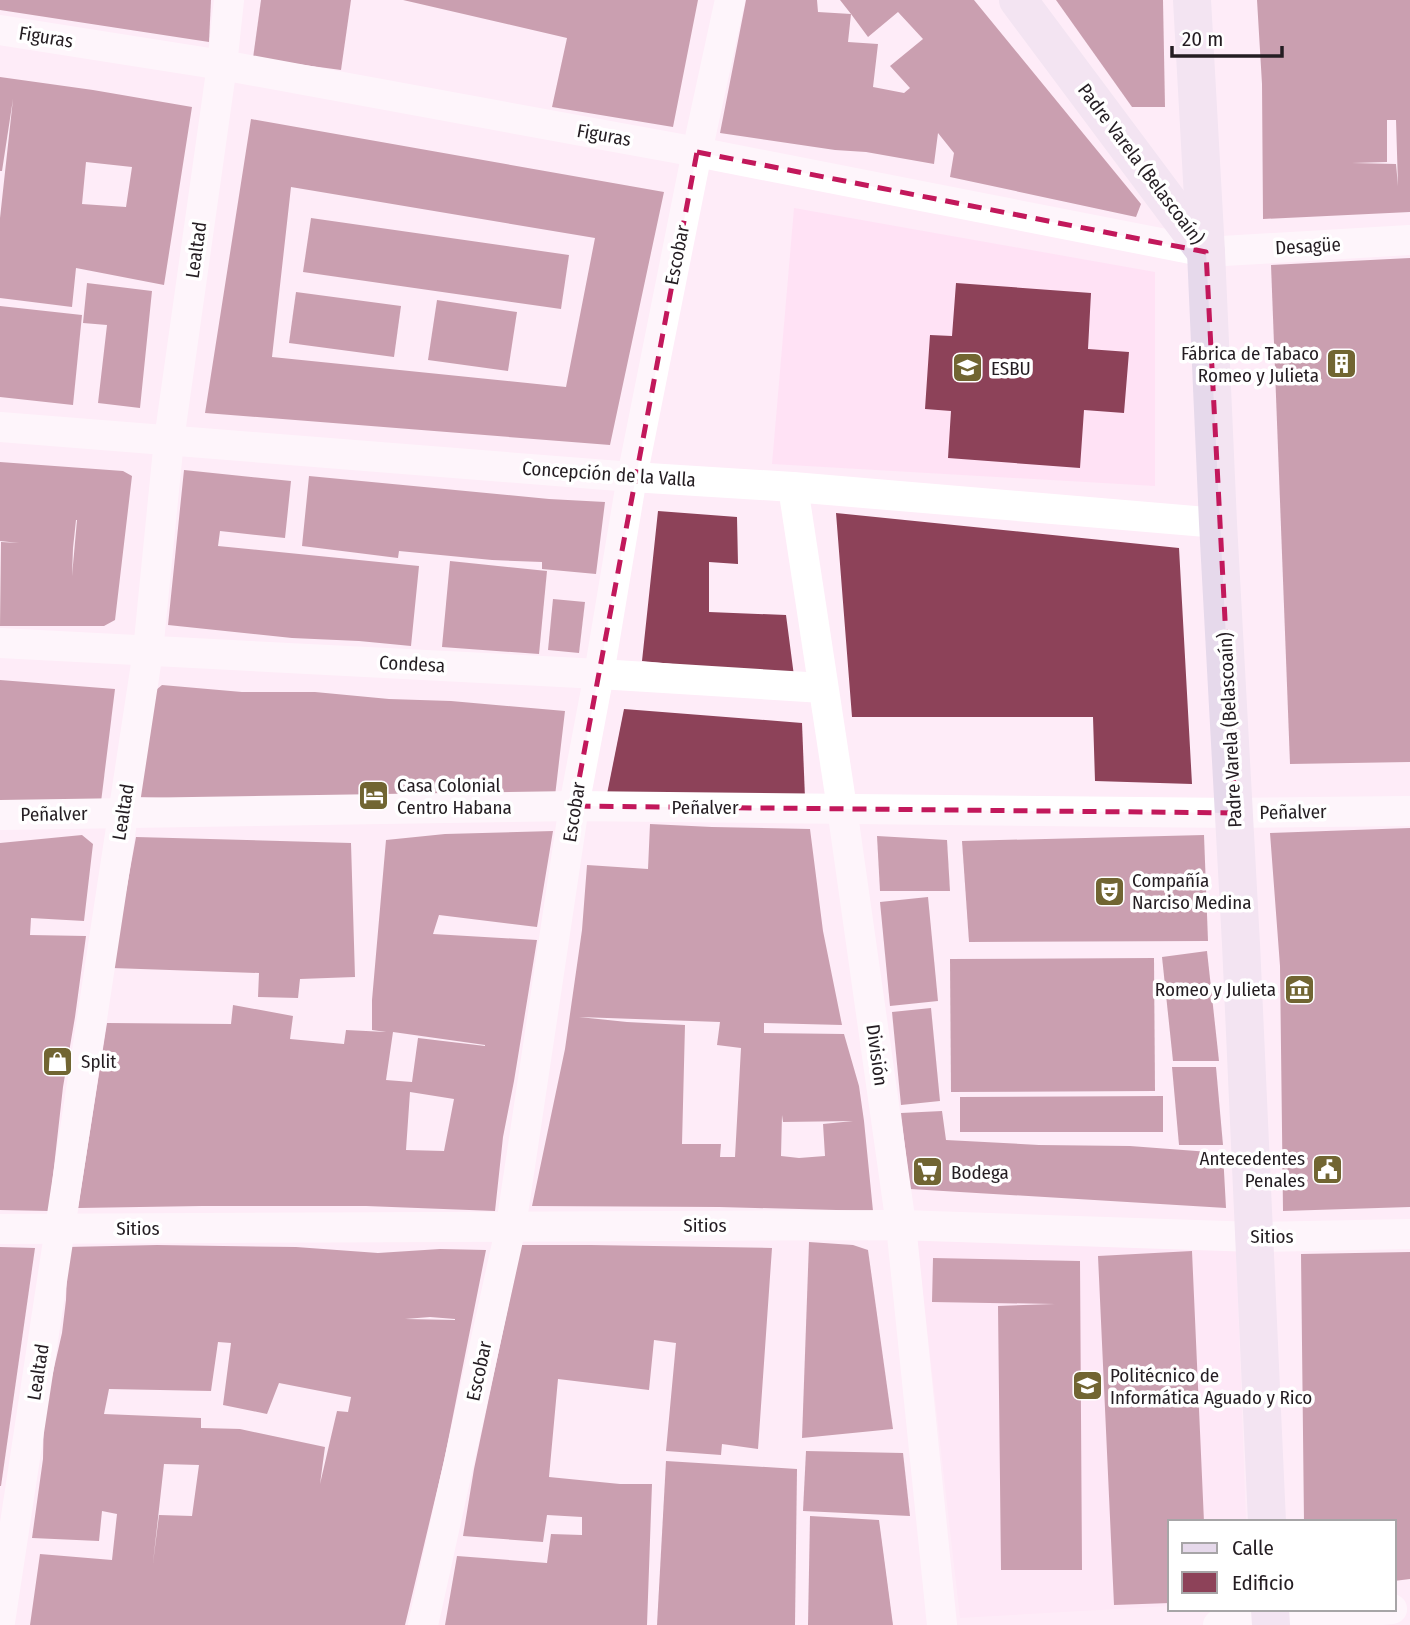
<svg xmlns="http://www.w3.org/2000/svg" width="1410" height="1625" font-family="'Fira Sans Condensed',sans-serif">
  <rect width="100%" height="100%" fill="#feecf8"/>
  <g fill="#ffe2f5">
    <path d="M794 208 1155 272V486L772 464Z"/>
    <path d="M917 1241 1236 1249 1246 1522H1170V1606L960 1618Z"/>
  </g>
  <g fill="#8d4259" fill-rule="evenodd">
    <path d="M0 0H211L209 42 0 10Z"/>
    <path d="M261 0H351L341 70 253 58Z"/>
    <path d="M403 0H698L673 127 552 107 567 38Z"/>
    <path d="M746 0H817L818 12 851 14 840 0H974L1141 204 1136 217 950 177 954 153 938 133 934 164 866 152 835 150 720 133ZM898 12 923 39 890 66 910 88 904 93 873 87 878 44 848 42 851 14 868 37Z"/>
    <path d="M1056 0H1163L1165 107H1132Z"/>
    <path d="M1257 0H1410V212L1263 219 1262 84ZM1387 120H1396L1398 186 1396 164 1352 163 1387 162Z"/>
    <path d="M0 77 93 90 192 107 164 285 76 268 72 307 0 298V218L13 99 2 171H0ZM86 162 132 167 126 207 82 204Z"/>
    <path d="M251 119 664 192 610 445 205 413ZM291 187 595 238 566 387 272 357Z"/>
    <path d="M311 218 569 255 561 309 303 272Z"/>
    <path d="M1410 258V762L1290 764 1271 265Z"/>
    <path d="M87 283 152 291 140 408 98 403 107 325 83 323Z"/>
    <path d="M956 283 1091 293 1088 349 1129 352 1124 413 1084 410 1080 468 948 458 951 411 925 409 930 335 952 336Z"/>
    <path d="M296 292 401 306 394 357 289 343Z"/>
    <path d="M437 300 517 312 508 371 428 360Z"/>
    <path d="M0 306 82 315 73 405 0 397Z"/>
    <path d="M0 462 123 471 132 476 115 620 104 626H0L1 542 19 543 0 541ZM76 520H77L72 576 73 548Z"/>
    <path d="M184 470 291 481 285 538 220 531 218 546 419 566 411 646 359 641 292 638 168 625Z"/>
    <path d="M309 476 549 499 605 502 596 574 542 569V562L492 560 399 551 398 558 302 546Z"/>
    <path d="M658 511 737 517 738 564 709 562V612L786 615 794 676 642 661Z"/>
    <path d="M836 513 1179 548 1192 784 1095 781 1093 717H852Z"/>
    <path d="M450 561 547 571 539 654 442 647Z"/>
    <path d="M553 599 585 602 579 653 548 650Z"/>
    <path d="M0 680 115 689 101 802H0Z"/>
    <path d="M162 685 242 692H315L389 699 451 701 565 711 555 796 236 800 136 797 150 695Z"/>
    <path d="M624 709 802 723 805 798 607 794Z"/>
    <path d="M650 824 712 827 810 829 823 931 842 1025 764 1023V1033L844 1034 859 1086 864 1121 873 1211 719 1207 532 1206 565 1049 582 930 587 865 648 869ZM579 1017 720 1022 717 1045 741 1048 735 1157H720L721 1144H682L685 1025 627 1022ZM782 1115 783 1122 853 1121 823 1124 825 1156 799 1158 781 1156Z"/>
    <path d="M1410 828V1207L1283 1211 1280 966 1270 833Z"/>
    <path d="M553 831 537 927 439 915 433 934 537 940 514 1081 503 1137 495 1211 366 1206H202L78 1208 107 1023 231 1024 233 1005 293 1016 290 1039 344 1044 346 1030 386 1032 372 1030V1000L386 840 445 834ZM393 1032 485 1045V1046L418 1038 412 1082 386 1080ZM410 1092 454 1099 444 1151 406 1150Z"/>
    <path d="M82 835 93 844 84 921 31 918 30 935 86 936 75 1017 63 1087 49 1211 0 1210V843Z"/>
    <path d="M1204 835 1208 941 969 942 962 841Z"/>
    <path d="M877 836 947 840 950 891H880Z"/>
    <path d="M136 837 351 843 355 977 300 979 298 998 258 997 259 973 112 968Z"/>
    <path d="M928 897 938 1001 890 1006 880 902Z"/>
    <path d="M1207 951 1219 1061H1173L1162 957Z"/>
    <path d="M1154 958 1155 1091 951 1092 950 959Z"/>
    <path d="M931 1008 940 1101 901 1105 892 1012Z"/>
    <path d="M1172 1067H1216L1223 1145H1179Z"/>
    <path d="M1163 1096V1132H960V1097Z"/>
    <path d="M942 1111 946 1140 1039 1145 1130 1146 1223 1153 1226 1208 910 1189 901 1113Z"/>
    <path d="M809 1242 853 1245 868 1250 893 1429 802 1438Z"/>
    <path d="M157 1245 296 1247 378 1253 440 1249 486 1250 444 1461 405 1625H30L40 1554 112 1560 117 1514 102 1511 99 1541 32 1538 43 1459 44 1412 62 1333 66 1300 68 1247ZM430 1317 455 1319V1320L405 1319ZM218 1342 231 1343 223 1405 267 1414 279 1383 351 1397 348 1412 337 1411 320 1484 325 1447 240 1429 201 1428V1418L104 1414 109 1389 211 1391ZM164 1464 199 1465 192 1516 159 1515 153 1563Z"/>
    <path d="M521 1245H591L772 1248 758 1449 722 1444 721 1455 666 1451 676 1343 654 1340 649 1390 558 1379 549 1477 620 1484H652L647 1625H445L457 1556 547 1563 551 1534 582 1535V1517L547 1515 543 1542 463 1536 474 1469Z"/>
    <path d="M0 1247 35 1248 1 1486H0Z"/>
    <path d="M1192 1251 1204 1522H1170V1603L1114 1605 1098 1256Z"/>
    <path d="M1410 1252V1579L1394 1581V1522H1304L1301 1254Z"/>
    <path d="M933 1258 1080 1261 1082 1570H1001L998 1306 1055 1304 932 1302Z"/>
    <path d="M806 1451 903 1453 910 1516 803 1511Z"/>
    <path d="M666 1461 797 1469 795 1625H657Z"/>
    <path d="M810 1516 879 1520 893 1625H808Z"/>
  </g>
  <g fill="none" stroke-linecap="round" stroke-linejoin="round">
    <g stroke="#fff" stroke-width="30">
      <path d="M0 30 222 65 697 152 1206 252 1410 240"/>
      <path d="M0 427 632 477 793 487 1218 523"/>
      <path d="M793 487 842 808 901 1225 942 1625"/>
      <path d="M0 643 599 674 823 688"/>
      <path d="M0 815 574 806 1235 813 1410 811"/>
      <path d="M0 1229 901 1225 1255 1237 1410 1234"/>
      <path d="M0 1622 148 651 169 440 222 65 229 0"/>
      <path d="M423 1625 511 1226 574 806 599 674 632 477 697 152 730 0"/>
      <path d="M1218 1625 1392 1609"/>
    </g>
    <g stroke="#e6d9eb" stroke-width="38">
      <path d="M1018 0 1206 252"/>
      <path d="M1192 0 1206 252 1218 523 1241 944 1267 1522"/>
      <path d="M1270 1609 1271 1625"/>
    </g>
  </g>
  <path d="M0 0H1410V1625H0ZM697 152 1206 252 1235 813 574 806Z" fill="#feecf8" fill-opacity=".55" fill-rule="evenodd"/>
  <path fill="none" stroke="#c2185b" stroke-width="5" stroke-dasharray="14 9" stroke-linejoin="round" d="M697 152 1206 252 1235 813 574 806Z"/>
  <defs>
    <symbol id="building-square" viewBox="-11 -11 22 22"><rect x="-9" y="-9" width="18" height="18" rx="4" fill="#716532" stroke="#fff"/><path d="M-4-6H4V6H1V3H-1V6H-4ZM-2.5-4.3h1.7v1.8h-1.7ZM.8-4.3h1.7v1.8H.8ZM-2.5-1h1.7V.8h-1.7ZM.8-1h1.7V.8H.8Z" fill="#fff"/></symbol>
    <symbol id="school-square" viewBox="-11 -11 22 22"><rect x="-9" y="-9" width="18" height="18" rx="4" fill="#716532" stroke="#fff"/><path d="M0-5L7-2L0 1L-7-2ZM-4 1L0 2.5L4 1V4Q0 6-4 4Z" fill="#fff"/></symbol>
    <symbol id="hotel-square" viewBox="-11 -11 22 22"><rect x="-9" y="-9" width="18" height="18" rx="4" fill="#716532" stroke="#fff"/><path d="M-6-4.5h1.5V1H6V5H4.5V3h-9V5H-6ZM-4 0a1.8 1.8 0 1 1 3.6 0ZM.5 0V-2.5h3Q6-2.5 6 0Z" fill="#fff"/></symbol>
    <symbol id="theatre-square" viewBox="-11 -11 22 22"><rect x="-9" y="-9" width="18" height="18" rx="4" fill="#716532" stroke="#fff"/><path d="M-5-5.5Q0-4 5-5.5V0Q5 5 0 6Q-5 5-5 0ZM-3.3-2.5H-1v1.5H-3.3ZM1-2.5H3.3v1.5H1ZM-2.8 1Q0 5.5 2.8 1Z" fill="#fff"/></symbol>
    <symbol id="museum-square" viewBox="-11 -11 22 22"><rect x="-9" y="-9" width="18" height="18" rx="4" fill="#716532" stroke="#fff"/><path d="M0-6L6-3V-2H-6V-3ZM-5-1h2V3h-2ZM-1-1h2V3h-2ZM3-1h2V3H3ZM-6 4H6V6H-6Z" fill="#fff"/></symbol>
    <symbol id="shop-square" viewBox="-11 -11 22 22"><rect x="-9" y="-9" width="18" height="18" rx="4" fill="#716532" stroke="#fff"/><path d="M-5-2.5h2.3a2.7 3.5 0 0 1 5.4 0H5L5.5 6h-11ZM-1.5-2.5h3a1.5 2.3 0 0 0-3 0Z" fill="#fff"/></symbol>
    <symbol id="civic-square" viewBox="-11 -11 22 22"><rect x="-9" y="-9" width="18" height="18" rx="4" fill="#716532" stroke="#fff"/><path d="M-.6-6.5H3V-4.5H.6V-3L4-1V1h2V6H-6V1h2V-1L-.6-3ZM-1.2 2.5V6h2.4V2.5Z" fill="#fff"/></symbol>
    <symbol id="supermarket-square" viewBox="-11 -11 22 22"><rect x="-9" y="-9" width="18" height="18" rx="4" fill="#716532" stroke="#fff"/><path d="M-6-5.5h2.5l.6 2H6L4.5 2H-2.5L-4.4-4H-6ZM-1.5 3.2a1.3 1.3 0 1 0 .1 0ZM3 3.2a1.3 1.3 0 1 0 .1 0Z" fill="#fff"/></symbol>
  </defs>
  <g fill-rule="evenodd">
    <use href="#building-square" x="1324" y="346" width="35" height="35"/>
    <use href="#school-square" x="950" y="350" width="35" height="35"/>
    <use href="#hotel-square" x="356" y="778" width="35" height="35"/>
    <use href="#theatre-square" x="1092" y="874" width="35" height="35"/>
    <use href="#museum-square" x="1282" y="972" width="35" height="35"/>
    <use href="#shop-square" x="40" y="1044" width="35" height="35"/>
    <use href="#civic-square" x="1310" y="1152" width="35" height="35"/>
    <use href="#supermarket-square" x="910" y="1154" width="35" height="35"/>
    <use href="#school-square" x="1070" y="1368" width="35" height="35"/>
  </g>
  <g text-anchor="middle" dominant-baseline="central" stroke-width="7" stroke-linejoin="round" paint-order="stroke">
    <g font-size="19" fill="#241d22" stroke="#fff">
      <text transform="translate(46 37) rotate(9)">Figuras</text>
      <text transform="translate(604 135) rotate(10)">Figuras</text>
      <text transform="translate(1141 164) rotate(53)">Padre Varela (Belascoaín)</text>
      <text transform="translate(1308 246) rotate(-3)">Desagüe</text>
      <text transform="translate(196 250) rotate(-82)">Lealtad</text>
      <text transform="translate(677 255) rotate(-79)">Escobar</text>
      <text transform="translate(609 474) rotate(4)">Concepción de la Valla</text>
      <text transform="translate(412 664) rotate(3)">Condesa</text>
      <text transform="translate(1230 730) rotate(-93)">Padre Varela (Belascoaín)</text>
      <text x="705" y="807">Peñalver</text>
      <text transform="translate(123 812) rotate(-81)">Lealtad</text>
      <text transform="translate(574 812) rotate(-81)">Escobar</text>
      <text transform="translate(1293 812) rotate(-1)">Peñalver</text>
      <text transform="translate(54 814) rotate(-1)">Peñalver</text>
      <text transform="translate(877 1055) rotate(82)">División</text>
      <text x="705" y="1225">Sitios</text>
      <text x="138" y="1228">Sitios</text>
      <text x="1272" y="1236">Sitios</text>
      <text transform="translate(479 1371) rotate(-78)">Escobar</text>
      <text transform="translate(38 1372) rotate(-81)">Lealtad</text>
    </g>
    <g font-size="19" fill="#241d22" stroke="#fff" text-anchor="start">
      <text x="1319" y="353" text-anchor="end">Fábrica de Tabaco<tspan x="1319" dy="22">Romeo y Julieta</tspan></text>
      <text x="991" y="368">ESBU</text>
      <text x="397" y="785">Casa Colonial<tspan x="397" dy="22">Centro Habana</tspan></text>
      <text x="1132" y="880">Compañía<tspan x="1132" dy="22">Narciso Medina</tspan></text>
      <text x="1276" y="989" text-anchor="end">Romeo y Julieta</text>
      <text x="81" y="1061">Split</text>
      <text x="1305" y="1158" text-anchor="end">Antecedentes<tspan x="1305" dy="22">Penales</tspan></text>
      <text x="951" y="1172">Bodega</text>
      <text x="1110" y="1375">Politécnico de<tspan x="1110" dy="22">Informática Aguado y Rico</tspan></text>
    </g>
  </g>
  <rect x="1168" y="1520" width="228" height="91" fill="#ffffff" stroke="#a7a5a7" stroke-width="2"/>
  <rect x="1182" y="1543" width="35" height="10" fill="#e6d9eb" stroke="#a7a5a7" stroke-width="2"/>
  <text x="1232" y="1555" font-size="21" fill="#241d22">Calle</text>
  <rect x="1182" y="1572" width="35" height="21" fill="#8d4259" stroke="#a7a5a7" stroke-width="2"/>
  <text x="1232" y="1590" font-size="21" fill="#241d22">Edificio</text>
  <path d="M1172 46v10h110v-10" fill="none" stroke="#241d22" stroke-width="3.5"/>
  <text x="1182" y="46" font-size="21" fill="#241d22" stroke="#ffffff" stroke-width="5" paint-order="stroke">20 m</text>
</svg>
